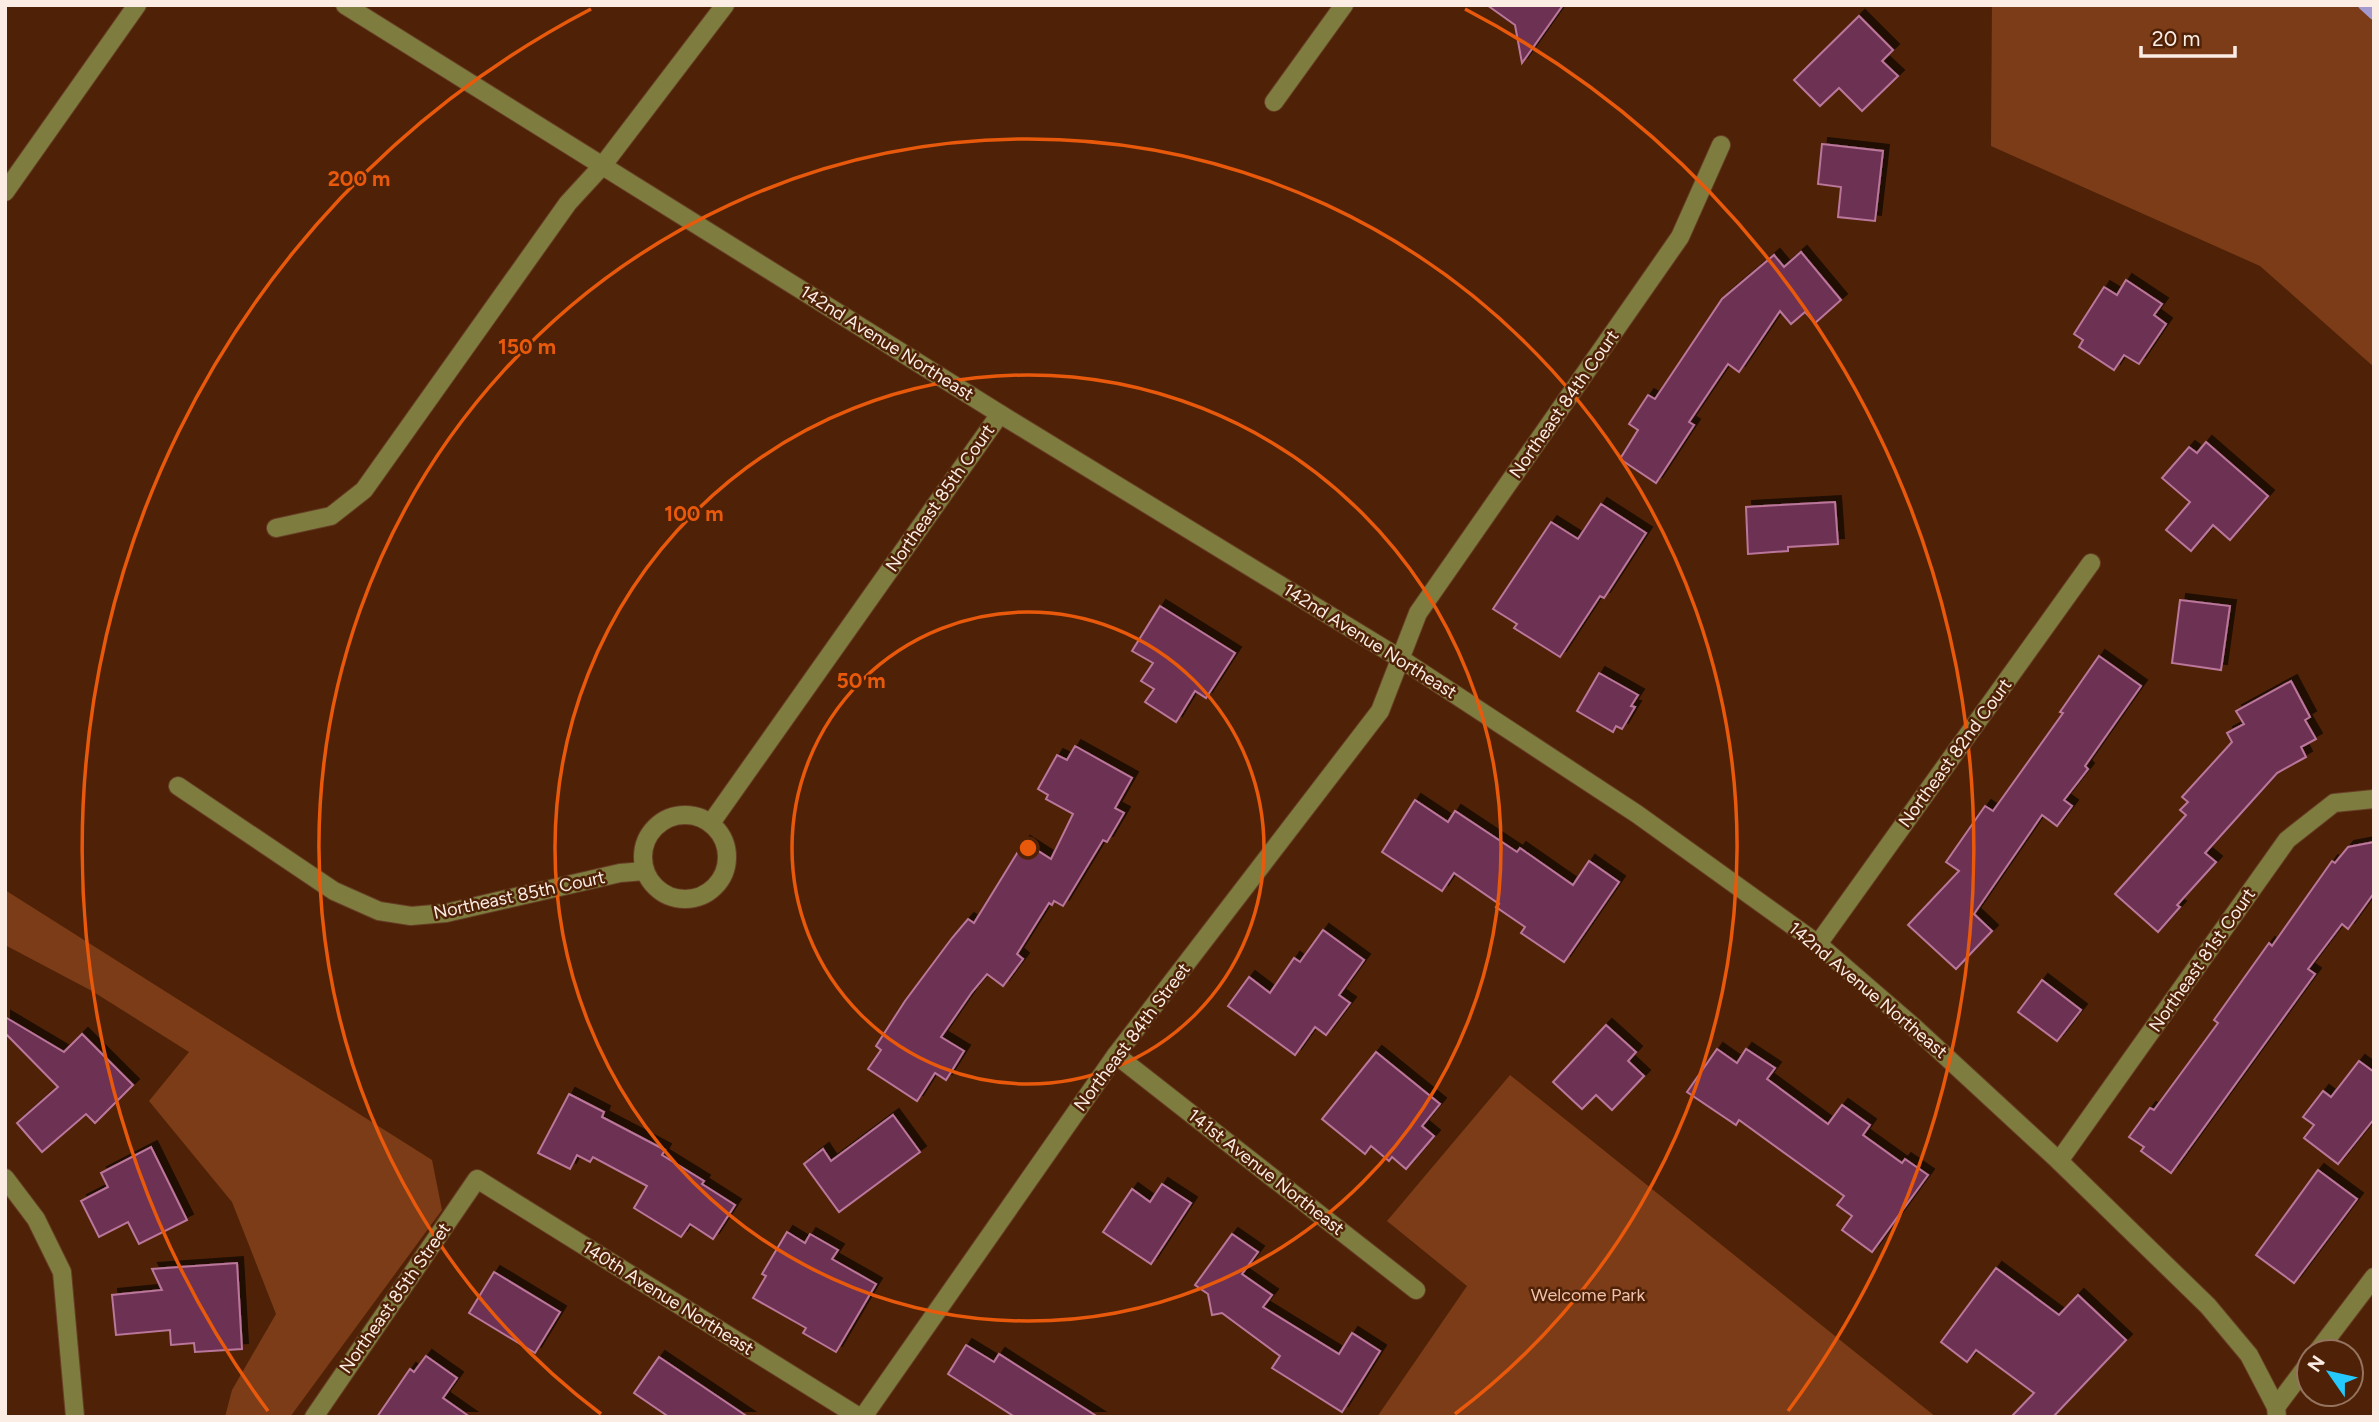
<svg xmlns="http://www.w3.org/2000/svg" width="2379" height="1422" font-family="Figtree,sans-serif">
  <defs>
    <filter id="shadow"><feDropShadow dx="6" dy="-6" stdDeviation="0" flood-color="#0009"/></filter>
  </defs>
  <rect width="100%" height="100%" fill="#4f2207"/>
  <g fill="#7c3c18">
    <path d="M1992 5H2374V367L2260 266 1991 146Z"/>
    <path d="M5 890 432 1160 442 1210 290 1417H225L232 1390 276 1314 232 1202 149 1101 189 1052 92 991 5 945Z"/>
    <path d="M1510 1075 1936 1417H1377L1467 1286 1387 1221Z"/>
  </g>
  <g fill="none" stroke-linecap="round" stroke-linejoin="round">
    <path stroke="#a398cf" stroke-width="10" d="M2363 5 2374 15"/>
  </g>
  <g fill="#6d3052" stroke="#ba779b" stroke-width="2" filter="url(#shadow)">
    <path d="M1487 5H1563L1522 63 1515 25Z"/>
    <path d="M1859 16 1893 50 1882 61 1898 76 1862 111 1839 88 1820 106 1794 80Z"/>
    <path d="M1822 144 1883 151 1875 221 1838 217 1841 187 1818 184Z"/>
    <path d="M1801 252 1841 300 1815 323 1805 312 1791 324 1780 311 1739 372 1728 364 1689 422 1694 425 1656 483 1620 459 1638 430 1629 424 1648 395 1655 399 1722 299 1774 255 1784 267Z"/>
    <path d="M2126 280 2162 304 2154 315 2166 324 2139 364 2124 355 2114 370 2079 347 2083 340 2074 334 2104 287 2117 295Z"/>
    <path d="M2206 442 2268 496 2230 540 2213 525 2191 551 2166 530 2190 502 2162 478 2189 447 2197 453Z"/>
    <path d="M1835 502 1838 544 1788 547V551L1748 554 1746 507Z"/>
    <path d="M1601 504 1646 533 1604 598 1600 596 1560 657 1514 628 1517 624 1493 609 1551 522 1578 539Z"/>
    <path d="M2180 600 2230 606 2221 670 2172 663Z"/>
    <path d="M1160 606 1235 653 1206 698 1195 691 1176 722 1145 702 1154 689 1141 681 1153 663 1132 651Z"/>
    <path d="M2099 656 2141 686 2085 766 2088 769 2064 800 2072 806 2057 826 2042 815 1974 914 1992 931 1956 969 1908 925 1959 871 1946 862 1985 806 1993 811 2063 713 2060 712Z"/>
    <path d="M1599 673 1638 695 1631 706 1635 707 1622 729 1616 726 1613 732 1577 711Z"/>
    <path d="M2291 681 2310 717 2305 720 2316 739 2301 747 2306 757 2277 773 2205 853 2216 862 2177 905 2180 907 2158 932 2115 894 2186 815 2180 810 2188 802 2182 797 2232 742 2227 733 2244 724 2236 711Z"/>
    <path d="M1075 746 1132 778 1115 808 1124 813 1107 842 1103 840 1063 906 1054 901 1052 905 1049 903 1017 954 1023 959 1003 986 987 974 972 992 941 1037 964 1051 946 1080 935 1073 917 1101 868 1069 881 1050 876 1046 905 1001 952 938 968 919 974 923 1024 842 1051 859 1073 814 1046 799 1048 795 1038 789 1057 755 1067 760Z"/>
    <path d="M1415 800 1448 822 1455 811 1517 852 1520 848 1573 885 1589 861 1619 882 1564 962 1521 933 1525 927 1496 907 1499 904 1454 873 1442 891 1382 852Z"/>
    <path d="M2374 842V893L2348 929 2342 924 2308 969 2315 974 2171 1173 2141 1151 2144 1147 2129 1137 2150 1108 2154 1110 2218 1023 2214 1020 2269 943 2272 946 2332 861 2335 863 2348 847Z"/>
    <path d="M1323 930 1364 960 1339 995 1350 1003 1326 1035 1315 1027 1295 1055 1228 1006 1249 977 1270 993 1294 958 1300 962Z"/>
    <path d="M2042 980 2081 1010 2057 1041 2018 1012Z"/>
    <path d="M5 1017 64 1052 82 1034 133 1085 95 1123 86 1114 42 1152 17 1123 58 1087 5 1033Z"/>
    <path d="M1606 1025 1636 1052 1628 1061 1644 1076 1612 1110 1596 1095 1582 1109 1553 1082Z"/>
    <path d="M1717 1049 1737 1063 1746 1049 1775 1068 1767 1079 1828 1124 1842 1105 1870 1125 1863 1135 1902 1163 1905 1159 1928 1175 1872 1252 1842 1230 1852 1216 1837 1205 1844 1196 1739 1120 1736 1125 1687 1092Z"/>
    <path d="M1376 1052 1440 1104 1422 1126 1434 1136 1406 1169 1392 1157 1389 1161 1371 1146 1365 1154 1322 1119Z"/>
    <path d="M2359 1061 2374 1072V1119L2338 1164 2304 1138 2314 1125 2303 1117 2323 1091 2331 1097Z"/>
    <path d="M569 1094 604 1112 602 1117 665 1150 662 1155 704 1181 702 1184 735 1205 713 1239 690 1224 681 1237 634 1208 647 1186 593 1157 590 1162 577 1155 570 1169 538 1153Z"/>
    <path d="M893 1115 920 1152 839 1212 804 1164 823 1149 831 1161Z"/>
    <path d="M151 1147 187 1220 139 1244 128 1222 99 1237 81 1201 108 1187 101 1173Z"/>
    <path d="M2318 1170 2357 1199 2294 1283 2256 1255Z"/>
    <path d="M1162 1184 1191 1203 1151 1264 1103 1232 1132 1189 1150 1202Z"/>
    <path d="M787 1232 805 1243 810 1234 838 1250 832 1259 876 1284 836 1352 803 1333 806 1328 753 1298 766 1276 762 1274Z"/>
    <path d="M1232 1234 1258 1252 1242 1274 1272 1295 1263 1307 1339 1354 1352 1333 1380 1351 1342 1412 1272 1368 1280 1356 1222 1313 1212 1315 1208 1294 1195 1285Z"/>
    <path d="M237 1263 242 1349 195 1352 194 1343 171 1345 170 1330 116 1335 112 1295 162 1290 152 1269Z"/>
    <path d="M1996 1268 2059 1315 2078 1295 2126 1340 2053 1417H2011L2034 1393 1976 1350 1967 1362 1941 1342Z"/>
    <path d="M494 1272 560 1312 535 1353 469 1313Z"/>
    <path d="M966 1345 994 1362 999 1354 1098 1417H1015L948 1374Z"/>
    <path d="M426 1356 457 1378 443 1398 470 1417H377L410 1369 414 1372Z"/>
    <path d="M659 1357 748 1417H669L634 1393Z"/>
  </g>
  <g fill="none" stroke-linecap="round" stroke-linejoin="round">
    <defs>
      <g id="minor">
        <path d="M345 5 1000 414 1401 659 1637 814 1818 944 1915 1028 2059 1161 2208 1306 2249 1355 2276 1407 2277 1417"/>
        <path d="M1274 102 1344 5"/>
        <path d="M5 192 137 5"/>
        <path d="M276 528 331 516 364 490 568 203 603 165 725 5"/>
        <path d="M178 786 334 891 379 911 411 916 446 913 620 873 645 871"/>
        <circle cx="685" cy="857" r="42"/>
        <path d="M711 823 1000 414"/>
        <path d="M1818 944 2091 563"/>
        <path d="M1116 1055 1416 1290"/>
        <path d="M2059 1161 2287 840 2334 803 2374 799"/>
        <path d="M5 1178 36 1219 62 1272 75 1417"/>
        <path d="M2317 1352 2374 1277"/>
        <path d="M2276 1407 2309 1363"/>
        <path d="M314 1417 477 1179 859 1417"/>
        <path d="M863 1417 1116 1055 1380 711 1418 613 1680 237 1721 145"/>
      </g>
    </defs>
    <use href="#minor" stroke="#673e26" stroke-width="20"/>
    <use href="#minor" stroke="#7e7c3f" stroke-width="18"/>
  </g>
  <g fill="none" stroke="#e8590c" stroke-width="3.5">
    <circle cx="1028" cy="848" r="236"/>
    <circle cx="1028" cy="848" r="473"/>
    <path d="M601 1414A709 709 0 1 1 1455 1414"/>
    <path d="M268 1411A946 946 0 0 1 591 9M1465 9A946 946 0 0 1 1788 1411"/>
  </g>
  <g text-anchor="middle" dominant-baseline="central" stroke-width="5" stroke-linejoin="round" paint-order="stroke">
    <g font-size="18" fill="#fbece4" stroke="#4f2207">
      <text transform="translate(887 343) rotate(32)">142nd Avenue Northeast</text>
      <text transform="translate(1564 404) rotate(-55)">Northeast 84th Court</text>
      <text transform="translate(940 498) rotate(-55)">Northeast 85th Court</text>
      <text transform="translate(1370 641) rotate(32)">142nd Avenue Northeast</text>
      <text transform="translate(1955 753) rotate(-54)">Northeast 82nd Court</text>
      <text transform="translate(519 895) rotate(-12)">Northeast 85th Court</text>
      <text transform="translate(2202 960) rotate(-55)">Northeast 81st Court</text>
      <text transform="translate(1868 990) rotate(40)">142nd Avenue Northeast</text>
      <text transform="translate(1132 1037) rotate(-53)">Northeast 84th Street</text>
      <text transform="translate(1266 1172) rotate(38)">141st Avenue Northeast</text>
      <text transform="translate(395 1298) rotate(-55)">Northeast 85th Street</text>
      <text transform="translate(668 1298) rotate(32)">140th Avenue Northeast</text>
    </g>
    <g font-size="18" fill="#f0c2ac" stroke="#4f2207">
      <text x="1588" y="1295">Welcome Park</text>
    </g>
  </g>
  <circle cx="1028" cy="848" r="10" fill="#e8590c" stroke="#4f2207" stroke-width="3.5"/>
  <g font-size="21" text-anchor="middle" font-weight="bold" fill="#e8590c" stroke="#4f2207" stroke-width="5" stroke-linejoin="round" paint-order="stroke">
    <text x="359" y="186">200 m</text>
    <text x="527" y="354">150 m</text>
    <text x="694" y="521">100 m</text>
    <text x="861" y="688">50 m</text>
  </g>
  <rect width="2379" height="1422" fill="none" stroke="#fbece4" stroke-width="14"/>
  <g transform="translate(2330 1373) rotate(304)"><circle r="33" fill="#4f2207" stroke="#94735f" stroke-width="2"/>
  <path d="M0-5L12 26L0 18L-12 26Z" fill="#25c9fe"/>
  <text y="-10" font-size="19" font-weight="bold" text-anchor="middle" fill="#fbece4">N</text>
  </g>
  <path d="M2141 46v10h94v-10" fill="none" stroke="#fbece4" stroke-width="3.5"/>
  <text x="2152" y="46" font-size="21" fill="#fbece4" stroke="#4f2207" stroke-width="5" paint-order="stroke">20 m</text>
</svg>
